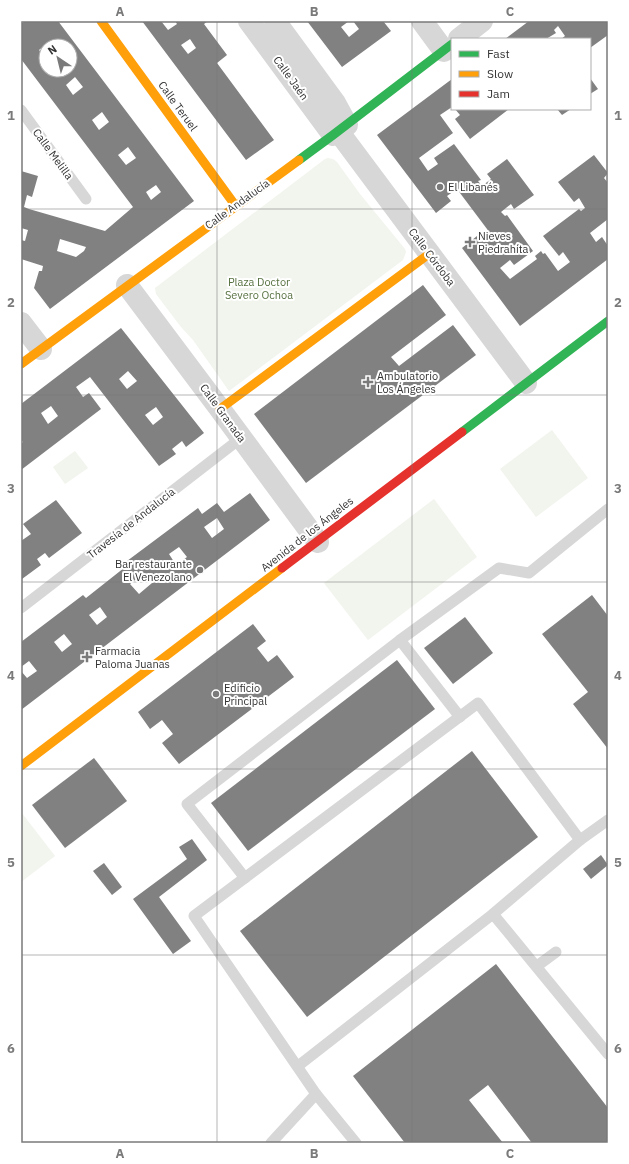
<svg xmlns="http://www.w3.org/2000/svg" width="629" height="1164" font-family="'IBM Plex Sans',sans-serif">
  <rect width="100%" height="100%" fill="#fff"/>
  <g fill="#f1f5ed">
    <path d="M328 158 333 159 337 162 360 194 405 249 406 252 403 260 229 391 193 340 181 327 156 294 155 288 325 159Z"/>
    <path d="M552 430 588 478 536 517 500 469Z"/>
    <path d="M75 451 88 468 65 484 53 467Z"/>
    <path d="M434 499 477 557 368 640 324 583Z"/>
    <path d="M21 812 55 856 21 882Z"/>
  </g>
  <g fill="#818181" fill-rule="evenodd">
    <path d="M25 21H58L194 201 50 309 34 288 39 271H42L43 266 21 259V240L25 241 28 230 21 228V171L38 176 32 197 27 195 24 207 29 209 105 231 133 207 21 59V24ZM49 42 52 46H70V70H46V58L39 50ZM75 77 83 87 73 95 66 85ZM102 112 109 122 99 130 92 120ZM128 147 136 158 126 165 118 155ZM156 185 161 192 151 200 146 192ZM60 239 86 247 84 251 76 257 57 251Z"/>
    <path d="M142 21H161L168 30 177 24 175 21H208L204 24 227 55 217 63 274 140 246 160ZM190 39 196 48 188 54 181 45Z"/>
    <path d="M307 21H349L341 27 349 37 359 29 353 21H383L391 31 342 67Z"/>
    <path d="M529 21H608V35L590 48V39H561L565 36 558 26 554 30 556 33 546 39H505Z"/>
    <path d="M590 78 598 89 590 94Z"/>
    <path d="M452 79V107L440 115 453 133 419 158 428 171 438 164 434 158 454 144 481 180 478 181 482 186 491 179 487 174 507 159 534 195 514 209 511 204 501 212 505 216 507 215 533 251 514 265 510 260 500 268 510 279 537 259 535 256 541 251 543 254 545 253 558 271 570 262 563 252 559 256 543 236 579 209 581 211 585 208 579 198 574 202 558 182 594 155 608 173 604 178 608 183V219L590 233 596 242 602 237 608 246V259L520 326 462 248 477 236 481 242 491 235 487 229 457 189 447 196 451 201 436 213 377 135Z"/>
    <path d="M455 109H509L470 139 455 119 460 115Z"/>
    <path d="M557 109H571L562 115Z"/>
    <path d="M423 285 446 315 391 357 399 366 453 325 476 355 306 483 254 414Z"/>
    <path d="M121 328 204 433 186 447 182 441 172 449 176 454 159 466 90 377 76 387 83 397 89 393 101 409 21 470V444L23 442 21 439V404ZM128 371 137 381 127 389 119 379ZM51 406 58 416 48 424 41 413ZM156 407 163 417 153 425 145 415Z"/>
    <path d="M250 493 270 520 21 710V671L27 678 37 671 29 661 21 667V642L83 595 86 598 129 564 127 561 198 508 202 514 217 503 224 512ZM217 518 224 529 212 538 204 527ZM179 547 187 557 176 565 169 554ZM144 573 152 583 139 594 130 584ZM100 607 107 617 97 625 89 615ZM64 634 72 644 62 652 54 642Z"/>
    <path d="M56 500 82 533 49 558 45 553 37 559 41 565 22 579 21 578V541L31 534 23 524Z"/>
    <path d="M592 595 608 616V749L573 704 588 692 542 634Z"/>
    <path d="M465 617 493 653 453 684 424 648Z"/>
    <path d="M253 624 266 641 257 648 268 662 277 655 294 677 179 764 162 743 173 734 162 720 150 729 138 712Z"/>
    <path d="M397 660 435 709 248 851 211 803Z"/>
    <path d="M472 751 538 837 307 1017 240 931Z"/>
    <path d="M94 758 127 801 65 848 32 805Z"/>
    <path d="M192 839 207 860 159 897 191 941 173 954 133 899 187 859 179 847Z"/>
    <path d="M601 855 608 865 591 879 583 869Z"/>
    <path d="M104 863 122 887 112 895 93 871Z"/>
    <path d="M496 964 608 1108V1143H532L488 1085 469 1100 503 1143H405L353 1076Z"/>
  </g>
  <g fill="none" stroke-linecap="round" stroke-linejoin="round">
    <g stroke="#d7d7d7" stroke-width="11">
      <path d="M21 110 86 199"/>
      <path d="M21 608 241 438"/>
      <path d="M400 640 460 717"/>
      <path d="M245 878 187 804 400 640 499 568 529 573 608 509"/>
      <path d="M493 914 608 1054"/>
      <path d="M537 966 556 952"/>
      <path d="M298 1066 493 914 580 840 608 820"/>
      <path d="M271 1143 316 1094"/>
      <path d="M356 1143 316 1094 194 916 478 703 580 840"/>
    </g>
    <g stroke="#d7d7d7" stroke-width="22">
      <path d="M249 21 333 135"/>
      <path d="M275 21 335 103 347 125"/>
      <path d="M422 21 444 51"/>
      <path d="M459 39 482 21"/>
      <path d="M338 131 526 383"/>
      <path d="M127 285 220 409 318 542"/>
      <path d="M21 323 41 349"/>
    </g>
    <g stroke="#30b455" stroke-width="9">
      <path d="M299 160 333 135 452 44"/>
      <path d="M462 432 608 321"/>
    </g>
    <g stroke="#ff9f0a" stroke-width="9">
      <path d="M101 21 235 205"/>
      <path d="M21 364 299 160"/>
      <path d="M220 409 429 254"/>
      <path d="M21 766 282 568"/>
    </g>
    <path stroke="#e5322d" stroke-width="9" d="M282 568 462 432"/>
  </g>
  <path fill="none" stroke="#7a7a7a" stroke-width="1" stroke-opacity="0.55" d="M217 21V1143M412 21V1143M21 209H608M21 395H608M21 582H608M21 769H608M21 955H608"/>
  <g fill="#7a7a7a" stroke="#fff" stroke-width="1.5">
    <circle cx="440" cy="187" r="4"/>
    <path d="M468 236h4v4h4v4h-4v4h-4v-4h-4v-4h4z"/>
    <path d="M366 376h4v4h4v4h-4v4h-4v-4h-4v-4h4z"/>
    <circle cx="200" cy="570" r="4"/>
    <path d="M85 651h4v4h4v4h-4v4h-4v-4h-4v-4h4z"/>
    <circle cx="216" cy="694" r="4"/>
  </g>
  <g text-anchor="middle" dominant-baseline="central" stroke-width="4" stroke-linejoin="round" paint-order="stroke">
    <g font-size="11" fill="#333" stroke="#fff">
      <text transform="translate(291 78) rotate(54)">Calle Jaén</text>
      <text transform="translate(178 106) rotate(54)">Calle Teruel</text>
      <text transform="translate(53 154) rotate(54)">Calle Melilla</text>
      <text transform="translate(237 204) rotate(-36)">Calle Andalucía</text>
      <text transform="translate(432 257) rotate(53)">Calle Córdoba</text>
      <text transform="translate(223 413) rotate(54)">Calle Granada</text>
      <text transform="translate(131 523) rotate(-38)">Travesía de Andalucía</text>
      <text transform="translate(307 534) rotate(-38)">Avenida de los Ángeles</text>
    </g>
    <g font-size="11" fill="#333" stroke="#fff" text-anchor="start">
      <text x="448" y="187">El Libanés</text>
      <text x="478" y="236">Nieves<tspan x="478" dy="13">Piedrahíta</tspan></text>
      <text x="377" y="376">Ambulatorio<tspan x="377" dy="13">Los Ángeles</tspan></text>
      <text x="192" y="564" text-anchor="end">Bar restaurante<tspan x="192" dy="13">El Venezolano</tspan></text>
      <text x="95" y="651">Farmacia<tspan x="95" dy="13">Paloma Juanas</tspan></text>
      <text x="224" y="688">Edificio<tspan x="224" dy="13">Principal</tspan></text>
    </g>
    <g font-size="11" fill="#56703f" stroke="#fff">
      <text x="259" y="282">Plaza Doctor<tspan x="259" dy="13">Severo Ochoa</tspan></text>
    </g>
  </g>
  <rect width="629" height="1164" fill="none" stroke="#ffffff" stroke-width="44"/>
  <rect x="451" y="38" width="140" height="72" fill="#ffffff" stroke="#adadad"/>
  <rect x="459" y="51" width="20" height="6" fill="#30b455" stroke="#adadad"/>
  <text x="487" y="58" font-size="12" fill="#333333">Fast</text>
  <rect x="459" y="71" width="20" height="6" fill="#ff9f0a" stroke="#adadad"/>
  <text x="487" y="78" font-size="12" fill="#333333">Slow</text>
  <rect x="459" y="91" width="20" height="6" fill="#e5322d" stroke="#adadad"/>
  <text x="487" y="98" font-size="12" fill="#333333">Jam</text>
  <g transform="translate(58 58) rotate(325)"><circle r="19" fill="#ffffff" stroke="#adadad"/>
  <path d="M0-3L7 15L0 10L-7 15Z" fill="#7a7a7a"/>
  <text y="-6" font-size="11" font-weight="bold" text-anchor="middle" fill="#333333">N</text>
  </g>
  <rect x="22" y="22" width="585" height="1120" fill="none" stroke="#7a7a7a" stroke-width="1.5"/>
  <g font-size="13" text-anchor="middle" font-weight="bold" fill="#7a7a7a">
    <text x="120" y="16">A</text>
    <text x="314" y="16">B</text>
    <text x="510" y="16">C</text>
    <text x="11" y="120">1</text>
    <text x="618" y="120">1</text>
    <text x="11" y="307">2</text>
    <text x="618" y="307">2</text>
    <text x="11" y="493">3</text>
    <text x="618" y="493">3</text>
    <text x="11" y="680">4</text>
    <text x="618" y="680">4</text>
    <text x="11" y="867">5</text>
    <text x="618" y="867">5</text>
    <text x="11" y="1053">6</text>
    <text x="618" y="1053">6</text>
    <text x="120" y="1158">A</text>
    <text x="314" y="1158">B</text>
    <text x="510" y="1158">C</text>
  </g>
</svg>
